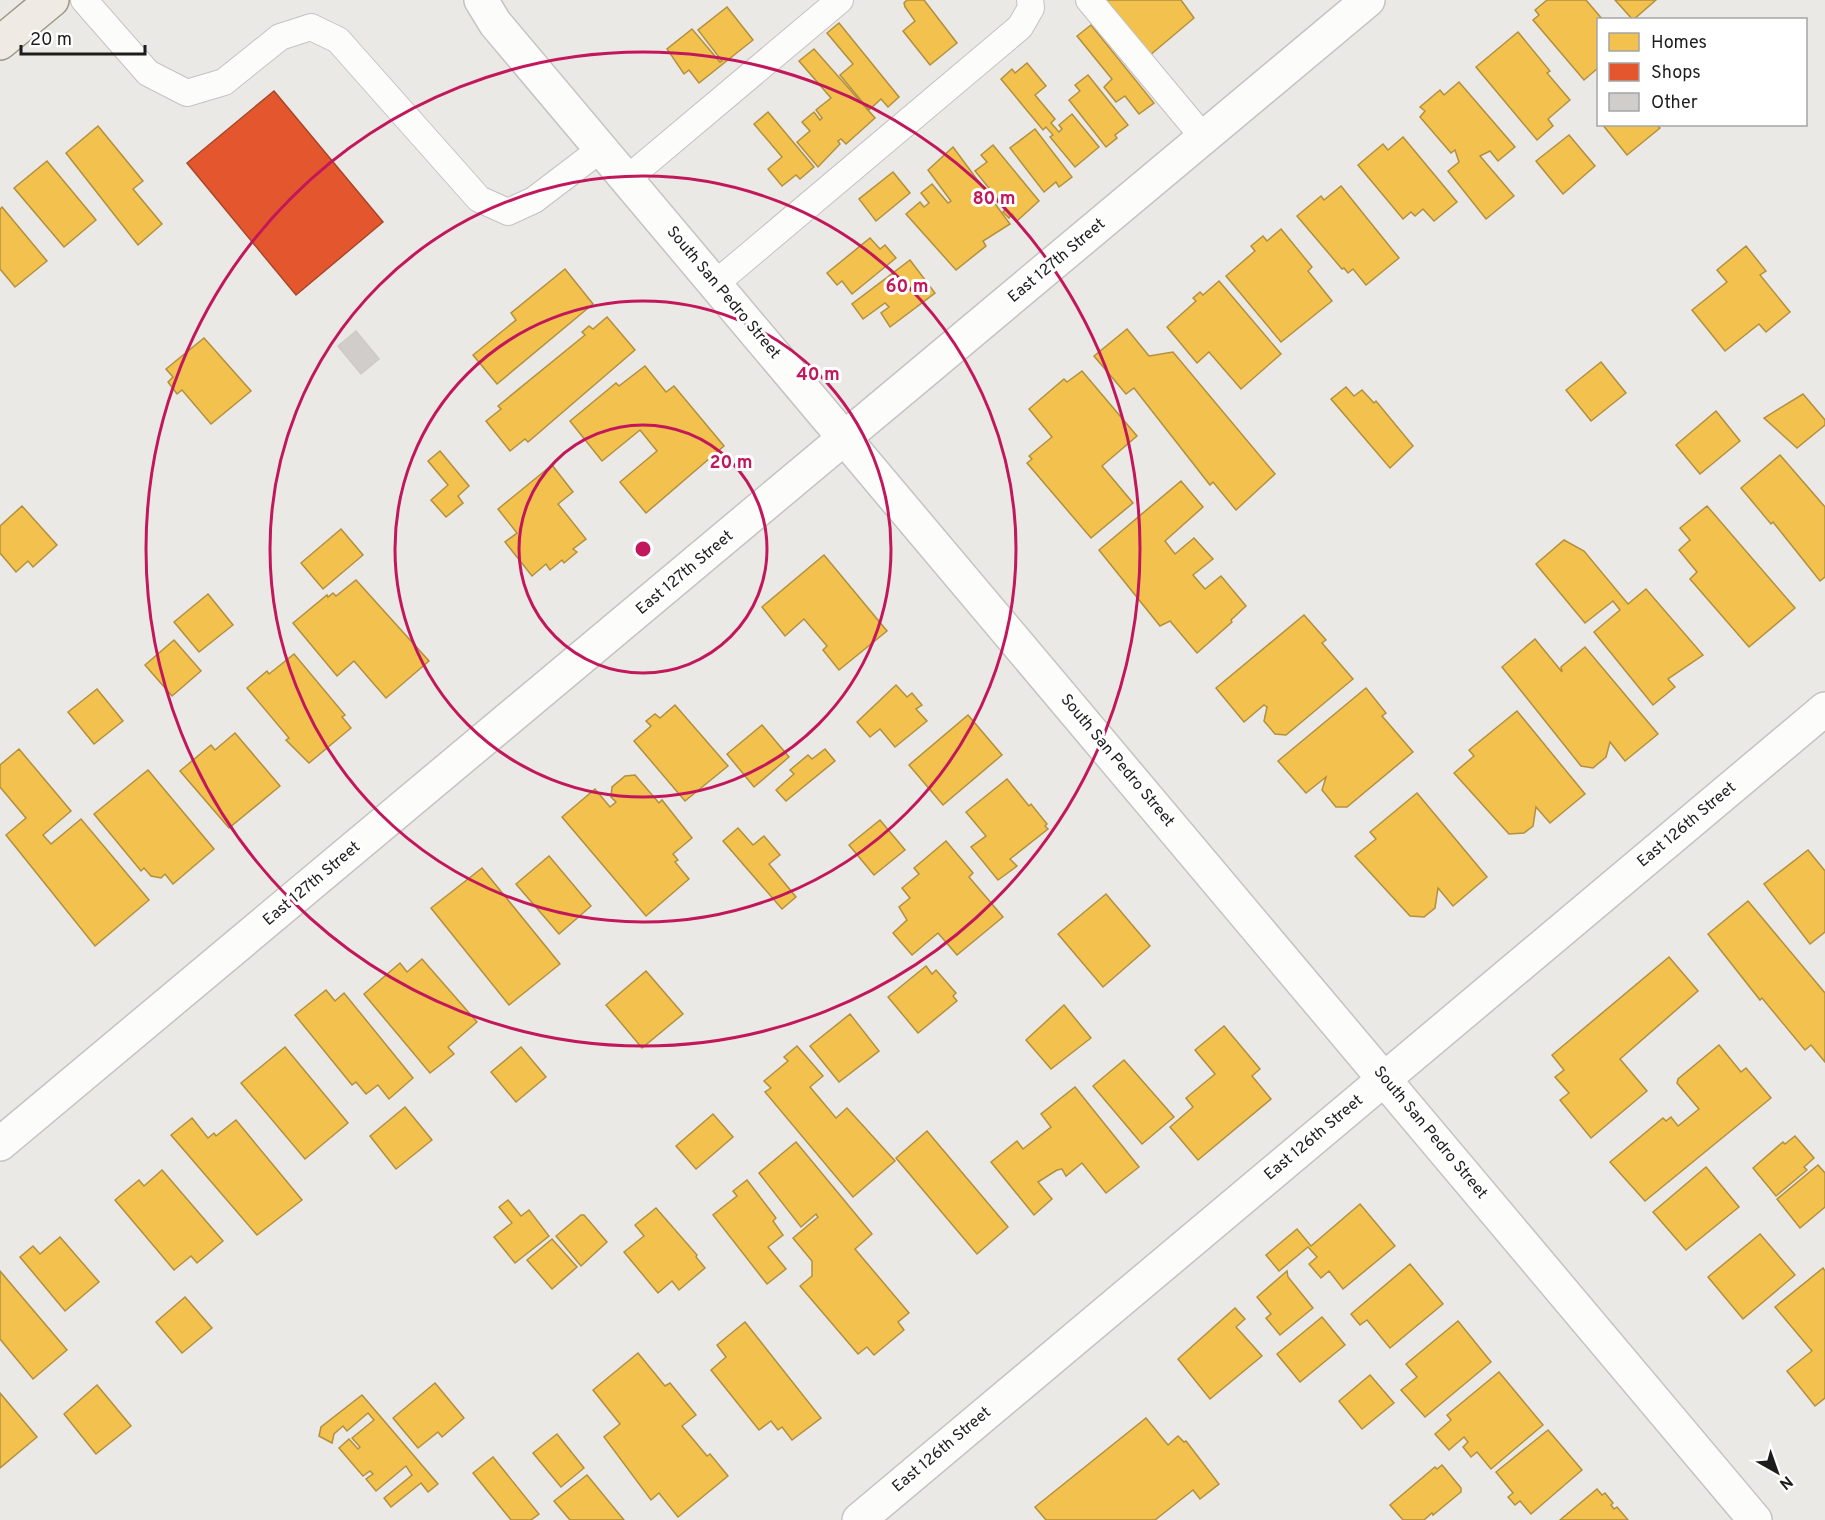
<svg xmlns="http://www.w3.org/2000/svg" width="1825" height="1520" font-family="Overpass,sans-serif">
  <rect width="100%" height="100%" fill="#ebe9e5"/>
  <g fill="#f2c14e" stroke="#b2903f" stroke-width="1.5">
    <path d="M907 0H924L957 43 930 65 903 31 915 21 905 7 904 3Z"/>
    <path d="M1099 0H1181L1194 18 1149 56Z"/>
    <path d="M1547 0H1586L1603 20H1598V68L1584 80 1533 20 1539 15 1535 10Z"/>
    <path d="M1615 0H1656L1633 20Z"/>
    <path d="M727 7 753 40 699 83 689 70 684 74 667 49 692 29 720 62 722 61 698 30Z"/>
    <path d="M839 23 899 97 888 107 881 99 869 110 840 75 853 64 827 33Z"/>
    <path d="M1091 25 1154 103 1139 114 1125 96 1116 102 1104 87 1112 79 1077 36Z"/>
    <path d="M1518 32 1550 71 1547 73 1570 100 1548 119 1553 126 1537 140 1476 67Z"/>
    <path d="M814 49 875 118 846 144 841 139 838 141 840 144 818 167 797 142 810 131 802 122 814 112 820 120 822 118 816 110 831 98 799 61Z"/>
    <path d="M1027 63 1046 86 1035 95 1055 119 1051 123 1059 132 1062 129 1059 125 1072 114 1099 147 1075 167 1050 137 1053 135 1046 127 1043 130 1001 79 1012 69 1015 73Z"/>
    <path d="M1088 75 1128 125 1115 135 1117 138 1106 147 1069 100 1080 91 1075 85Z"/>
    <path d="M1459 82 1515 147 1498 161 1490 151 1480 156 1514 196 1486 219 1448 171 1459 162 1455 150 1451 153 1420 117 1425 111 1420 107 1440 90 1444 95Z"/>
    <path d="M768 112 814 167 800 179 796 175 782 186 768 169 782 157 754 124Z"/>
    <path d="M1602 124H1656L1660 128 1627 155Z"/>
    <path d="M98 126 143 181 133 189 162 224 138 245 66 153Z"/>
    <path d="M1035 129 1072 177 1059 187 1056 182 1044 192 1010 148Z"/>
    <path d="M1569 135 1595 166 1563 194 1536 161Z"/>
    <path d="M1403 137 1457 202 1434 221 1423 209 1415 216 1411 212 1403 219 1358 165 1383 144 1388 150Z"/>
    <path d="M993 145 1039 201 1017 221 1012 214 1009 218 1003 212 1006 209 975 171 987 162 981 155Z"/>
    <path d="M953 147 1010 224 983 241 986 246 956 270 906 214 920 202 924 207 929 203 921 193 932 184 948 203 951 201 928 170Z"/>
    <path d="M47 161 96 220 64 247 14 188Z"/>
    <path d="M893 172 910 193 876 221 859 199Z"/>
    <path d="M1341 186 1399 258 1366 285 1353 269 1348 273 1344 268 1342 269 1297 216 1321 196 1324 200Z"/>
    <path d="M2 207 47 261 15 287 0 269V209Z"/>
    <path d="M1281 229 1312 267 1308 271 1332 301 1281 342 1226 276 1255 251 1251 246 1263 236 1267 241Z"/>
    <path d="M870 238 880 249 885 245 896 258 852 294 842 281 837 285 827 273Z"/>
    <path d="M1746 246 1766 271 1760 275 1790 312 1766 332 1759 324 1725 351 1692 310 1727 282 1717 270Z"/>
    <path d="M910 260 935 293 890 327 881 313 889 307 885 303 863 319 852 304Z"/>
    <path d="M565 269 593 304 497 384 473 355 516 320 511 313Z"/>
    <path d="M1219 281 1281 354 1241 389 1209 352 1197 363 1167 327 1196 301 1193 298 1200 292 1203 295Z"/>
    <path d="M607 317 635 350 528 442 525 439 510 451 486 421 501 409 498 406 585 335 582 332 589 326 593 329Z"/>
    <path d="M1127 329 1149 356 1173 352 1275 474 1236 510 1213 482 1210 485 1134 388 1126 394 1094 356Z"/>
    <path d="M204 338 251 391 211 424 182 390 177 394 168 382 173 377 166 369Z"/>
    <path d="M1601 362 1626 393 1591 421 1566 390Z"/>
    <path d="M645 366 666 392 674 386 724 446 646 513 620 482 657 451 640 430 602 461 570 421 616 383 619 386Z"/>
    <path d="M1082 371 1137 436 1102 466 1133 503 1091 538 1027 463 1032 459 1029 456 1052 437 1029 409 1064 379 1067 382Z"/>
    <path d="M1346 387 1354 396 1362 390 1374 403 1376 401 1413 446 1390 468 1331 399Z"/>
    <path d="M1803 394 1825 420V425L1797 448 1764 418Z"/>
    <path d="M1716 411 1740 441 1700 474 1676 445Z"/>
    <path d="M440 451 469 486 458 496 463 503 446 517 431 500 448 485 428 461Z"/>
    <path d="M1780 455 1825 507V577L1820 581 1773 522 1771 524 1741 488Z"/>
    <path d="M552 465 573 492 558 504 586 539 573 549 577 552 564 563 562 560 550 570 546 564 532 576 505 542 517 533 498 509Z"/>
    <path d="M1181 481 1203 507 1165 541 1175 554 1194 538 1213 559 1193 575 1205 589 1221 576 1246 606 1231 620 1232 622 1197 653 1170 621 1160 626 1099 550Z"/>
    <path d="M22 506 57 545 33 567 28 561 16 572 0 553V526Z"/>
    <path d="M1707 506 1795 608 1749 647 1690 579 1697 572 1679 550 1690 540 1680 528Z"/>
    <path d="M341 529 363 555 323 589 301 563Z"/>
    <path d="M1564 540 1584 551 1628 604 1646 589 1703 655 1668 679 1675 687 1653 705 1594 632 1620 610 1613 601 1585 623 1536 564Z"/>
    <path d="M824 555 887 631 839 670 823 650 827 646 804 619 785 636 762 607Z"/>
    <path d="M356 580 429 661 386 698 354 661 337 676 293 623 327 595 328 597 333 593 336 596Z"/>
    <path d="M208 594 233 625 199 652 174 622Z"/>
    <path d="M1304 615 1326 640 1322 643 1353 679 1286 735 1275 734 1264 721 1267 707 1264 705 1244 722 1216 688Z"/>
    <path d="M1535 639 1562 672 1561 667 1585 647 1658 734 1625 761 1610 742 1606 757 1593 768 1581 766 1502 667Z"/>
    <path d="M174 640 201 671 172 696 145 665Z"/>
    <path d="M294 654 345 715 342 717 351 728 309 763 286 740 289 738 247 688 267 671 269 674Z"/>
    <path d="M896 685 907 697 912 693 922 705 916 709 927 721 895 747 880 729 870 737 857 722Z"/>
    <path d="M1366 688 1386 713 1382 716 1413 752 1347 807H1336L1322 790 1326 777 1306 793 1278 761Z"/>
    <path d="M97 689 123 721 94 744 68 712Z"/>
    <path d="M675 705 728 766 685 801 634 741 651 726 646 721 655 714 660 718Z"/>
    <path d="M1517 711 1585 794 1550 823 1536 807 1533 826 1524 833 1509 834 1454 773 1474 756 1469 750Z"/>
    <path d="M968 715 1002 755 943 805 909 765Z"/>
    <path d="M762 725 789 757 754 787 727 754Z"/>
    <path d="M235 733 280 786 229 828 180 771 211 745 215 750Z"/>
    <path d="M19 749 71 811 43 835 51 844 81 819 149 900 95 946 6 835 26 818 0 787V765Z"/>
    <path d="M825 749 835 761 786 801 776 790 794 774 790 770 808 755 812 759Z"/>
    <path d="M148 770 214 849 173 884 165 874 161 878 151 876 144 868 141 871 94 814Z"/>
    <path d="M635 775 659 803 662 800 692 838 673 854 678 860 675 862 689 879 646 916 562 817 595 789 610 807 616 802 611 797 612 787 625 776Z"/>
    <path d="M1007 779 1029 806 1031 804 1047 824 1045 826 1048 829 1010 859 1017 866 998 880 971 847 986 836 966 812Z"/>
    <path d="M1417 793 1487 877 1453 906 1438 888 1435 908 1424 917 1410 916 1355 856 1376 839 1370 832Z"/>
    <path d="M880 820 905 850 874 875 849 845Z"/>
    <path d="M738 828 753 845 764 836 780 855 769 864 796 897 782 909 723 841Z"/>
    <path d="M946 841 973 873 969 877 1003 917 957 955 938 933 912 955 893 933 907 920 899 907 910 898 902 888 919 874 914 868Z"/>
    <path d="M1808 850 1825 871V932L1810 944 1764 884Z"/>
    <path d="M549 856 591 906 559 934 516 884Z"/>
    <path d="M482 868 560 964 509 1005 431 908Z"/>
    <path d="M1106 894 1150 946 1103 987 1058 934Z"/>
    <path d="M1748 901 1825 993V1062L1811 1045 1805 1050 1762 998 1760 1000 1708 934Z"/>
    <path d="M1669 957 1698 991 1620 1059 1647 1091 1591 1138 1560 1100 1569 1093 1555 1077 1564 1070 1552 1055Z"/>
    <path d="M422 959 477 1022 448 1047 454 1054 430 1073 364 994 400 963 407 972Z"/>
    <path d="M926 966 932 974 936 970 956 993 953 996 957 1001 918 1033 888 997Z"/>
    <path d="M646 971 683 1014 642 1048 606 1005Z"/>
    <path d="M326 990 335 1001 344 993 413 1078 389 1099 378 1085 366 1094 356 1082 352 1085 295 1015Z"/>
    <path d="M1064 1005 1091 1038 1051 1069 1026 1040Z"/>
    <path d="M850 1014 879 1051 839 1082 810 1046Z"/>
    <path d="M1224 1026 1260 1069 1252 1076 1271 1099 1198 1160 1170 1127 1193 1107 1186 1098 1215 1074 1195 1050Z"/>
    <path d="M1719 1045 1741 1072 1746 1068 1771 1098 1645 1201 1610 1162 1663 1118 1666 1121 1671 1117 1678 1126 1699 1109 1677 1083 1678 1079Z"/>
    <path d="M797 1046 823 1076 810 1087 836 1118 847 1108 895 1161 853 1197 765 1092 771 1088 764 1081 788 1061 784 1057Z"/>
    <path d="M285 1047 348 1123 305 1159 241 1083Z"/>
    <path d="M521 1047 546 1077 516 1102 491 1072Z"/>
    <path d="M1124 1060 1174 1117 1142 1144 1093 1086Z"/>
    <path d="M1075 1087 1139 1167 1106 1193 1082 1163 1066 1176 1062 1169 1057 1170 1038 1182 1052 1199 1034 1215 991 1162 1017 1141 1023 1149 1051 1127 1041 1114Z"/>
    <path d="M405 1107 432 1140 396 1169 370 1136Z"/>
    <path d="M713 1114 733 1137 696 1169 676 1146Z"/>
    <path d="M192 1118 208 1138 214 1133 216 1136 236 1120 302 1200 257 1235 171 1135Z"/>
    <path d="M927 1131 1008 1227 977 1254 896 1158Z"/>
    <path d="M1795 1136 1814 1158 1804 1167 1807 1170 1776 1196 1753 1168 1783 1142 1785 1144Z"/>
    <path d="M796 1142 872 1234 855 1249 909 1313 898 1322 904 1330 874 1355 867 1347 858 1354 800 1286 812 1276V1261L793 1238 818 1217 816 1214 801 1227 759 1173Z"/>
    <path d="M1818 1165 1825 1173V1207L1800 1228 1777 1199Z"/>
    <path d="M1706 1167 1739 1207 1686 1250 1653 1212Z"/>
    <path d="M162 1170 223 1241 197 1263 191 1256 174 1270 115 1200 139 1180 144 1186Z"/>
    <path d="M747 1180 776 1218 773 1221 783 1235 768 1247 786 1269 767 1284 713 1215 737 1196 733 1191Z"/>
    <path d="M508 1200 521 1216 529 1210 549 1236 515 1263 494 1237 512 1223 499 1207Z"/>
    <path d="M1360 1204 1395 1246 1343 1289 1329 1271 1321 1278 1309 1264 1317 1257 1308 1247 1279 1271 1266 1255 1297 1229 1311 1246Z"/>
    <path d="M656 1208 697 1255 696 1257 705 1268 679 1290 672 1281 658 1293 624 1252 644 1236 635 1225Z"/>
    <path d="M581 1215H584L607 1242 581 1266 556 1236Z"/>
    <path d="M1760 1234 1795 1275 1743 1319 1708 1277Z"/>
    <path d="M60 1237 99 1282 65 1311 20 1257 33 1246 40 1254Z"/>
    <path d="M552 1239 577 1267 552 1289 527 1260Z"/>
    <path d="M1410 1264 1443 1304 1390 1348 1367 1320 1360 1325 1351 1314Z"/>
    <path d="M1823 1268 1825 1271V1398L1815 1406 1787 1371 1812 1351 1775 1307Z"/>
    <path d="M0 1271 67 1350 33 1379 0 1339Z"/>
    <path d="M1287 1271 1288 1277 1313 1308 1280 1335 1266 1318 1271 1314 1257 1297Z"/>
    <path d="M185 1297 212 1328 182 1353 156 1322Z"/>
    <path d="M1235 1308 1245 1319 1236 1327 1262 1356 1210 1399 1178 1359Z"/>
    <path d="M1322 1317 1345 1345 1300 1382 1277 1354Z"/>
    <path d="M1458 1321 1491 1362 1425 1417 1401 1390 1417 1377 1406 1364Z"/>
    <path d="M745 1322 821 1418 792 1440 782 1427 778 1430 771 1421 759 1430 711 1370 726 1357 717 1345Z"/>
    <path d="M638 1353 665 1386 670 1383 696 1415 682 1426 707 1456 710 1454 728 1476 678 1517 659 1493 651 1500 604 1437 620 1424 593 1390Z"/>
    <path d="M1499 1372 1543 1425 1491 1469 1477 1452 1471 1457 1463 1447 1468 1442 1464 1437 1449 1450 1435 1434 1451 1420 1447 1415Z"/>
    <path d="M1370 1375 1394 1403 1362 1429 1339 1401Z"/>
    <path d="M435 1383 464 1418 442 1437 438 1432 418 1448 393 1418Z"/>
    <path d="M97 1385 131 1426 96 1454 64 1414Z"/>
    <path d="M0 1393 37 1437 0 1468Z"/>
    <path d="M362 1395 438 1484 428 1492 421 1483 391 1507 384 1498 412 1475 406 1466 376 1491 366 1479 373 1474 370 1471 363 1476 339 1448 349 1439 358 1449 360 1447 352 1438 374 1420 368 1413 347 1431 343 1426 334 1434 332 1443 319 1436 321 1427Z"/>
    <path d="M1146 1418 1168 1445 1178 1436 1184 1442 1186 1441 1219 1484 1200 1499 1193 1490 1155 1520H1046L1035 1507Z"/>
    <path d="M1548 1430 1582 1470 1531 1514 1520 1501 1515 1505 1508 1497 1513 1493 1496 1472Z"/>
    <path d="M557 1434 584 1468 561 1487 533 1453Z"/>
    <path d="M493 1457 539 1514 531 1520H511L473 1473Z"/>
    <path d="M1442 1465 1461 1488V1492L1433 1515 1432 1513 1424 1520H1403L1390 1505 1435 1467 1437 1469Z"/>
    <path d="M587 1475 624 1520H570L554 1501Z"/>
    <path d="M1597 1489 1602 1495 1605 1493 1613 1503 1611 1505 1614 1509 1617 1507 1628 1520H1560Z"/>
  </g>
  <path fill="#e4572e" stroke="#a84629" stroke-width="1.5" d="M274 91 383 222 296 295 187 163Z"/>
  <path fill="#d0cdca" stroke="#cecbc7" stroke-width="1.5" d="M356 331 379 359 361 374 338 346Z"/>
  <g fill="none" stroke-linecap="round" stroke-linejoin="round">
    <defs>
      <g id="service">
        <path d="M84 0 148 73 187 93 224 82 280 37 311 27 338 40 479 199 508 212 534 200 601 149"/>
        <path d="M1089 0 1204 138"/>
        <path d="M627 179 840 0"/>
        <path d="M715 284 1020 27 1031 8 1030 0"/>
      </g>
      <g id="minor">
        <path d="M0 1144 1368 0"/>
        <path d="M859 1520 1825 709"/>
      </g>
      <path id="tertiary" d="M481 0 495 23 1755 1520"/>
      <path id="primary" d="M0 43 52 0"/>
    </defs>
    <use href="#service" stroke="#c4c3c1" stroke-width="28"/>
    <use href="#minor" stroke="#c4c3c1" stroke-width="36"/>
    <use href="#tertiary" stroke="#c4c3c1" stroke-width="36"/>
    <use href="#primary" stroke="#9f9684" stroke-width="36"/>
    <use href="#service" stroke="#fcfcfb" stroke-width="26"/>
    <use href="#minor" stroke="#fcfcfb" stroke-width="33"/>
    <use href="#tertiary" stroke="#fcfcfb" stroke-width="33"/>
    <use href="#primary" stroke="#efebe4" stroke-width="33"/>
  </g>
  <g fill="none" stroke="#c2185b" stroke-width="3">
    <circle cx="643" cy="549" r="124"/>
    <circle cx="643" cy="549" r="248"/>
    <circle cx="643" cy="549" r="373"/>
    <circle cx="643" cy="549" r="497"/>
  </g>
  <g text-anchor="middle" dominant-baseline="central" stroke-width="6" stroke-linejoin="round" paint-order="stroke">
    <g font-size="16" fill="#1d1d1d" stroke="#fff">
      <text transform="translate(1057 261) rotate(-40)">East 127th Street</text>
      <text transform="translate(723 293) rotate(50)">South San Pedro Street</text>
      <text transform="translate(685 573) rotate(-40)">East 127th Street</text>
      <text transform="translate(1117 761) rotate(50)">South San Pedro Street</text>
      <text transform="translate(1687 825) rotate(-40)">East 126th Street</text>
      <text transform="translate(312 884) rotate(-40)">East 127th Street</text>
      <text transform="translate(1430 1133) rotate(50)">South San Pedro Street</text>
      <text transform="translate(1314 1138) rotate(-40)">East 126th Street</text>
      <text transform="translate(942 1450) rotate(-40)">East 126th Street</text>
    </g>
  </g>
  <circle cx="643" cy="549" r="9" fill="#c2185b" stroke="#fff" stroke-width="3"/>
  <g font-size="18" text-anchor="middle" font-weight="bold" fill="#c2185b" stroke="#fff" stroke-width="6" stroke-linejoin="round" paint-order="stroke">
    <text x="994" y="204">80 m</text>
    <text x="907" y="292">60 m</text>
    <text x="818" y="380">40 m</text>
    <text x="731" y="468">20 m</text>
  </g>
  <rect x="1597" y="18" width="210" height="108" fill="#ffffff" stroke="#a5a5a5" stroke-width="1.5"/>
  <rect x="1609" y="33" width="30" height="18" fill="#f2c14e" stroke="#a5a5a5" stroke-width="1.5"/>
  <text x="1651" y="48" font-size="18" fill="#1d1d1d">Homes</text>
  <rect x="1609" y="63" width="30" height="18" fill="#e4572e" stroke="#a5a5a5" stroke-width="1.5"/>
  <text x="1651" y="78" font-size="18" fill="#1d1d1d">Shops</text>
  <rect x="1609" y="93" width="30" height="18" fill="#d0cdca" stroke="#a5a5a5" stroke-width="1.5"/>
  <text x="1651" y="108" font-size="18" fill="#1d1d1d">Other</text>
  <g transform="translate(1777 1472) rotate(140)" stroke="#ffffff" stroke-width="4.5" paint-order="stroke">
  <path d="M0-4.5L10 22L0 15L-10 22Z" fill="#1d1d1d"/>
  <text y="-9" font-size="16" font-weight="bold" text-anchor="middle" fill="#1d1d1d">N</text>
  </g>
  <path d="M21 45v9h124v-9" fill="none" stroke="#1d1d1d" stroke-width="3"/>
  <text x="30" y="45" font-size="18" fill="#1d1d1d" stroke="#ffffff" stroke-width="4.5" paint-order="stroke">20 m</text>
</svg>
